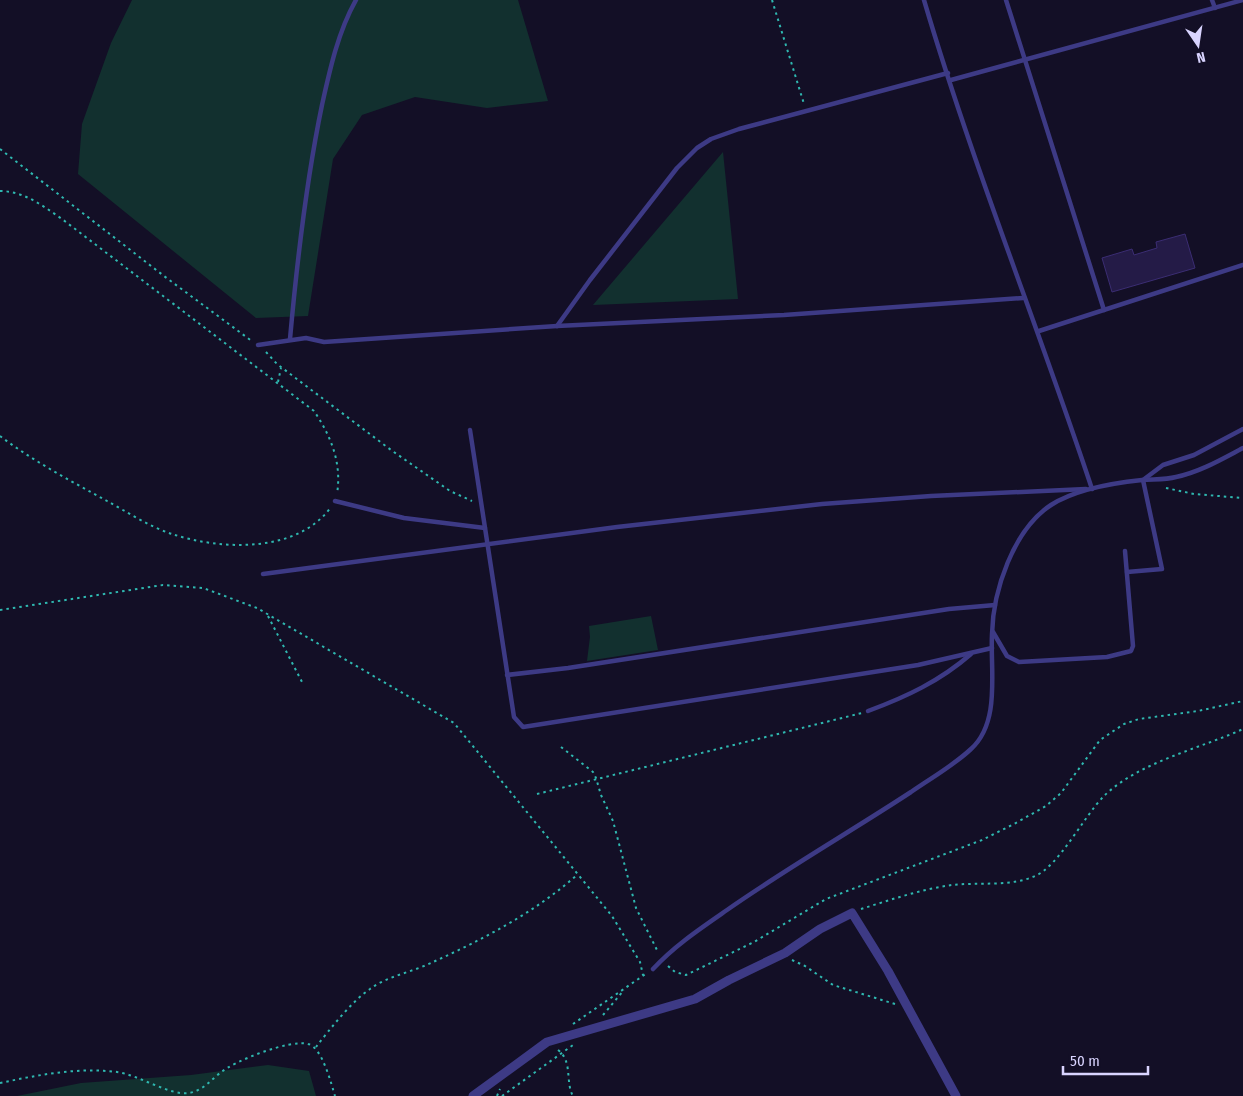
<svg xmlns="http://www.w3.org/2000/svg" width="1243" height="1096" font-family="'Fira Sans Condensed',sans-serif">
  <rect width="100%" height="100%" fill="#130f26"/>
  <g fill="#12302f">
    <path d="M132 0H518L548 101 487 108 415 97 362 115 333 159 308 316 256 318 78 174 82 124 111 43Z"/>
    <path d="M723 152 738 299 593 305Z"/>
    <path d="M651 616 658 650 587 661 590 637 589 626Z"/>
    <path d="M268 1065 309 1071 316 1096H17L81 1083 191 1075Z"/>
  </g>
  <path fill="#241b47" stroke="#3b2d73" d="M1185 234 1195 268 1112 292 1102 258 1132 249 1134 255 1157 248 1156 242Z"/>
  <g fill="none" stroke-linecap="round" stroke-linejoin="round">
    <g stroke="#2fb8b0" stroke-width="2" stroke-dasharray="2.5 4" stroke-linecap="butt">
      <path d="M772 0 804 104"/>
      <path d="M0 149 164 276 253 342"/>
      <path d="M0 191C24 191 43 206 62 219L314 411C331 436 342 463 337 494"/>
      <path d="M266 352 277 364 391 450 450 491 472 501"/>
      <path d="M278 382 281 368"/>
      <path d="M0 436C33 461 71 481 107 501 127 512 150 527 172 534 220 550 297 554 331 507"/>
      <path d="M1166 488 1194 494 1243 498"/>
      <path d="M0 610 163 585 203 588 257 608 454 723 612 916 640 962 643 975"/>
      <path d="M268 616 302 682"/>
      <path d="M561 747 593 772 596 778 601 795 613 821 636 908 658 952"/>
      <path d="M537 794 862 713"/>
      <path d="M861 909C890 900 922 889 952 885 979 882 1010 887 1035 876 1059 866 1084 816 1104 796 1139 762 1199 749 1243 729"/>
      <path d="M792 960 805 966 833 985 895 1004"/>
      <path d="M668 966 675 972 686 975 754 942 826 899 982 840 1014 824 1046 806 1061 793 1100 740 1124 724 1139 719 1198 711 1243 701"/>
      <path d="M603 1015 624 990"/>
      <path d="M573 1024 647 973"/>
      <path d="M316 1047C330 1029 351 1002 370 989 387 976 413 972 433 962 484 939 537 911 578 874"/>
      <path d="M558 1050C573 1061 565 1082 573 1096"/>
      <path d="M0 1083C38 1075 78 1067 117 1072 139 1075 170 1096 189 1093 202 1091 210 1081 220 1073 234 1061 290 1039 308 1044 322 1047 331 1083 335 1096"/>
      <path d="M497 1096 500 1089"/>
      <path d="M502 1096 573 1045"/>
    </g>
    <g stroke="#3d3a85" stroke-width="4.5">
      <path d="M924 0C973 166 1038 326 1092 489"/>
      <path d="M1006 0 1104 310"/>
      <path d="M1212 0 1215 8"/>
      <path d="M951 80 1243 0"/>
      <path d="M557 326 590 280 677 168 697 148 711 139 739 129 948 73"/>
      <path d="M1039 331 1243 265"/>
      <path d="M290 339C297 261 306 182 322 105 330 69 338 32 356 0"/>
      <path d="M258 345 306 338 324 342 557 326 784 315 1023 298"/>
      <path d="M470 430 514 717 523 727 918 665 992 648"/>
      <path d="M335 501 404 518 485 528"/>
      <path d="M1127 572 1162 569 1143 480 1163 465 1194 455 1243 429"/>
      <path d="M263 574 617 527 822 504 931 496 1086 489"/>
      <path d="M993 632 1007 656 1019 662 1107 657 1131 651 1133 646 1125 551"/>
      <path d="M507 675 568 668 949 609 995 605"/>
      <path d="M868 711C906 697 940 681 971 654"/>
      <path d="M653 969C674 946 701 928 727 910 787 868 850 832 911 792 931 778 953 766 971 749 1001 722 990 670 992 634 993 591 1013 530 1051 505 1076 489 1113 483 1142 480 1153 479 1165 480 1176 477 1200 472 1222 459 1243 448"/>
    </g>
    <path stroke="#3d3a85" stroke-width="9" d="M473 1096 547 1042 695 999 729 980 785 953 820 929 852 913 888 971 956 1096"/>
  </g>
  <g transform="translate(1198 45) rotate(167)" stroke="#130f26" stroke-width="4" paint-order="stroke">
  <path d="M0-4L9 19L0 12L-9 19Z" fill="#d9d4ff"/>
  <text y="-8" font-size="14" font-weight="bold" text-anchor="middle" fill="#d9d4ff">N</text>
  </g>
  <path d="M1063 1066v8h85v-8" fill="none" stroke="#d9d4ff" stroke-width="2.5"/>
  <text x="1070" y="1066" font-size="15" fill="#d9d4ff" stroke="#130f26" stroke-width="4" paint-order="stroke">50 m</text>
</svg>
